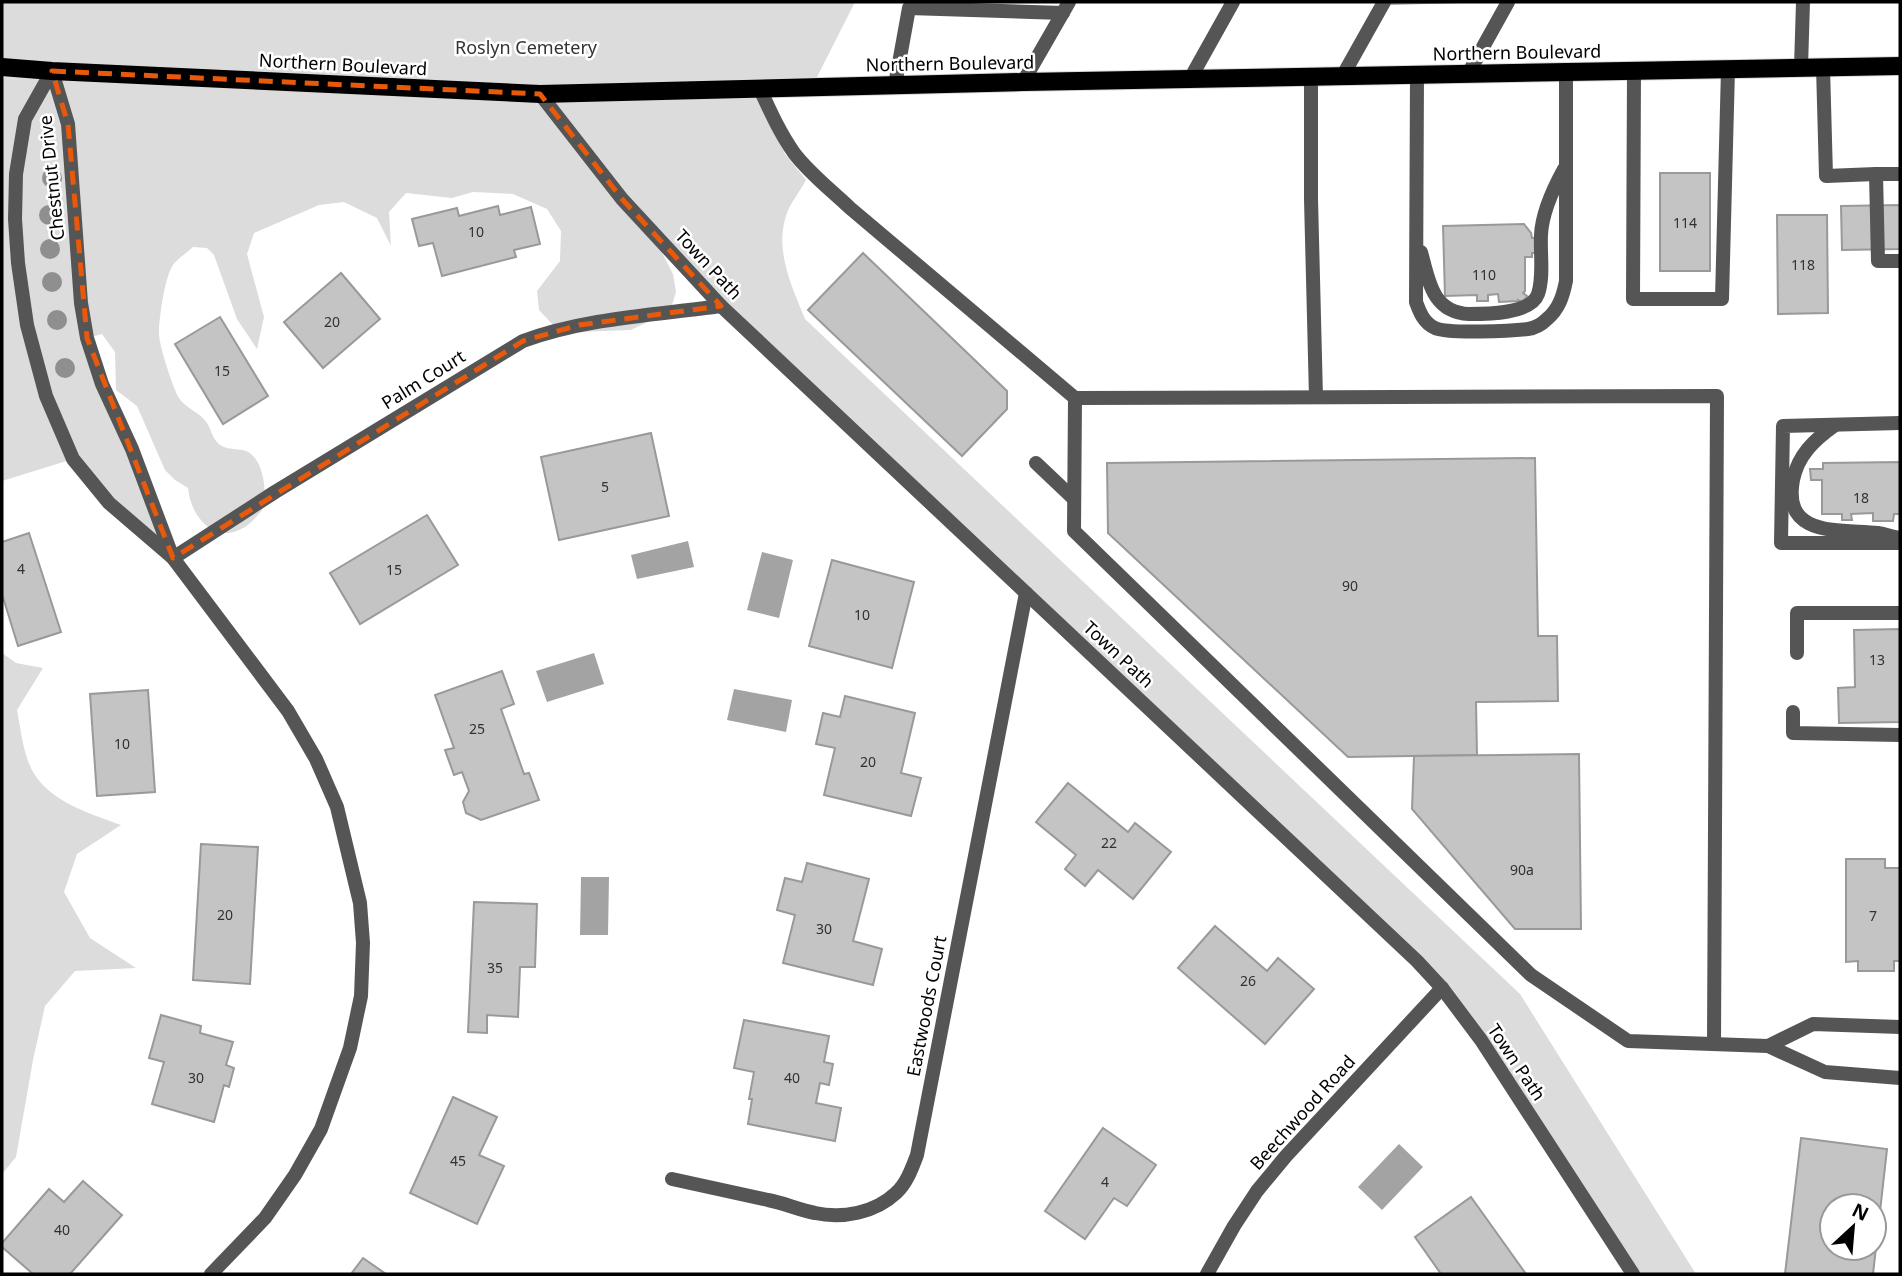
<svg xmlns="http://www.w3.org/2000/svg" width="1902" height="1276" font-family="'Noto Sans',sans-serif">
  <rect width="100%" height="100%" fill="#fff"/>
  <g fill="#dcdcdc">
    <path d="M2 2H855L812 87 753 89 785 154 806 180C801 189 794 199 789 208 772 246 791 284 805 319L1520 994 1696 1274H1633L1442 988 656 241 673 274 676 292 670 311 631 330 576 332 554 326 539 310 537 291 560 261 561 231 547 209 513 194 473 192 452 198 406 193 389 212 391 246 377 218 344 202 319 205 254 233 247 254 264 317 257 349 237 319 214 255 207 248 193 247C187 253 178 258 173 265 165 276 159 318 159 332 158 343 173 388 179 398 185 408 200 412 207 423 211 429 212 437 217 442 227 454 244 444 254 457 264 468 267 494 263 508 261 513 253 520 249 524 219 548 191 520 188 488L175 480 165 470 137 406 116 390 115 352 102 334 88 338 173 558 73 459 2 481V91L5 68 2 67Z"/>
    <path d="M2 653 16 663 43 668 17 710C20 725 22 743 27 758 39 799 86 812 121 825L77 854 64 892 90 938 136 968 75 971 45 1006 33 1060 16 1157 2 1174Z"/>
  </g>
  <g fill="#a3a3a3">
    <path d="M688 541 694 567 637 579 631 555Z"/>
    <path d="M762 552 793 560 779 618 747 610Z"/>
    <path d="M594 653 604 684 547 702 536 671Z"/>
    <path d="M734 689 792 700 786 732 727 720Z"/>
    <path d="M581 877H609L608 935H580Z"/>
    <path d="M1399 1144 1423 1167 1382 1210 1358 1187Z"/>
  </g>
  <g fill="#c4c4c4" stroke="#999" stroke-width="2" fill-rule="evenodd">
    <path d="M1392 2H1461L1390 4Z"/>
    <rect x="1660" y="173" width="50" height="98"/>
    <path d="M1900 205V249L1842 250 1841 206Z"/>
    <path d="M498 206 500 215 531 207 540 244 514 250 516 257 442 276 433 243 419 246 412 219 457 208 459 216Z"/>
    <path d="M1777 215H1827L1828 313 1778 314Z"/>
    <path d="M1524 224 1531 233 1532 238H1538V253H1532V257H1525V291L1523 293 1527 296 1523 303 1518 300V301L1499 302 1498 294 1488 295V301H1477V295L1445 296 1443 226Z"/>
    <path d="M863 253 1007 391V409L962 456 808 310Z"/>
    <path d="M341 273 380 319 323 368 284 322Z"/>
    <path d="M220 317 268 396 223 424 175 344Z"/>
    <path d="M651 433 669 516 559 540 541 457Z"/>
    <path d="M1535 458 1538 636H1557L1558 701 1476 702 1477 755 1348 757 1108 533 1107 463Z"/>
    <path d="M1900 462V514H1894L1893 521H1873V513L1851 514 1852 520H1842V514H1822V480H1811L1810 469H1823V463Z"/>
    <path d="M427 515 458 565 360 624 330 573Z"/>
    <path d="M29 533 61 632 18 646 2 594V542Z"/>
    <path d="M832 560 914 582 892 668 809 646Z"/>
    <path d="M1900 629V722L1839 723 1838 688 1855 687 1854 630Z"/>
    <path d="M502 671 514 704 501 709 524 774 529 773 539 800 481 820 466 813 463 802 469 791 462 772 454 775 445 750 454 748 435 695Z"/>
    <path d="M148 690 155 792 97 796 90 694Z"/>
    <path d="M845 696 915 713 901 773 921 778 911 816 824 795 835 748 816 744 823 713 840 717Z"/>
    <path d="M1579 754 1581 929H1515L1412 809 1414 756Z"/>
    <path d="M1068 783 1128 832 1135 823 1171 852 1133 899 1098 870 1085 886 1065 869 1076 855 1036 822Z"/>
    <path d="M201 844 258 847 250 984 193 980Z"/>
    <path d="M1846 859H1885V868H1900V961H1894V971H1858V961L1846 962Z"/>
    <path d="M807 863 869 879 853 941 882 949 873 985 783 963 795 915 777 910 785 878 802 882Z"/>
    <path d="M474 902 537 904 535 967H520L518 1017 487 1015V1033L468 1032Z"/>
    <path d="M1215 926 1267 971 1278 958 1314 989 1265 1044 1178 968Z"/>
    <path d="M161 1015 201 1026 200 1033 233 1042 226 1065 234 1068 229 1087 224 1085 214 1122 152 1104 164 1062 149 1058Z"/>
    <path d="M744 1020 829 1036 824 1062 833 1064 829 1085 820 1083 816 1103 841 1108 835 1141 748 1124 752 1099H749L754 1072 734 1068Z"/>
    <path d="M453 1097 497 1117 479 1155 504 1166 477 1224 410 1193Z"/>
    <path d="M1103 1128 1156 1165 1127 1206 1114 1198 1085 1239 1045 1211Z"/>
    <path d="M1801 1138 1887 1149 1873 1274H1785ZM1832 1206H1874V1248H1832Z"/>
    <path d="M83 1181 122 1215 70 1274H33L2 1247V1243L49 1189 64 1202Z"/>
    <path d="M1471 1197 1526 1274H1441L1415 1237Z"/>
    <path d="M363 1258 386 1274H351Z"/>
  </g>
  <g fill="none" stroke-linecap="round" stroke-linejoin="round">
    <defs>
      <path id="primary" d="M2 67 52 71 540 94 1023 82 1900 66"/>
    </defs>
    <use href="#primary" stroke="#dbdbdb" stroke-width="20"/>
    <g stroke="#555" stroke-width="14">
      <path d="M1801 67 1803 2"/>
      <path d="M1823 67 1826 176 1876 174"/>
      <path d="M1634 71 1633 299H1722L1728 69"/>
      <path d="M1417 75 1416 302C1420 313 1424 323 1435 328 1447 334 1512 331 1528 329 1535 328 1542 324 1547 319 1559 309 1563 296 1566 281V73"/>
      <path d="M1311 77V199L1316 397"/>
      <path d="M1342 77 1384 2"/>
      <path d="M1190 79 1233 2"/>
      <path d="M895 85 909 8 1063 13"/>
      <path d="M760 89C770 111 780 133 794 153 809 173 831 190 850 208L1075 398 1717 396 1714 1044"/>
      <path d="M1900 174H1876L1878 261H1900"/>
      <path d="M1421 252C1429 281 1432 312 1469 314 1487 314 1531 314 1538 294 1544 276 1540 254 1541 235 1542 212 1553 189 1564 169"/>
      <path d="M1075 398 1074 531 1531 975 1628 1041 1768 1046 1825 1072 1900 1078"/>
      <path d="M1900 423 1783 426 1781 543H1900"/>
      <path d="M1835 425C1814 440 1798 455 1793 480 1782 538 1841 529 1878 533 1885 534 1893 537 1899 538"/>
      <path d="M1036 463 1074 499"/>
      <path d="M1797 653V613H1900"/>
      <path d="M1793 712V733L1900 735"/>
      <path d="M1768 1046 1813 1024 1900 1027"/>
    </g>
    <g stroke="#555" stroke-width="14">
      <path d="M1468 74 1508 2"/>
      <path d="M1023 82 1069 2"/>
      <path d="M173 558 132 449 102 384 87 338 81 303 68 124 52 71 25 119 16 174 15 219 18 263 27 325 46 396 73 459 109 503 173 558 288 711 316 759 337 807 360 903 363 943 361 996 350 1048 321 1129 295 1175 265 1218 211 1274"/>
      <path d="M173 558 275 492 523 341C586 318 655 315 721 306"/>
      <path d="M672 1179C704 1186 736 1193 768 1200 784 1203 799 1210 815 1213 842 1219 875 1213 896 1193 907 1183 912 1168 917 1155L1026 593"/>
      <path d="M1207 1274 1234 1226 1257 1191 1286 1156 1442 988"/>
    </g>
    <path stroke="#555" stroke-width="14" d="M540 94 622 199 721 306 1417 961 1442 988 1481 1040 1633 1274"/>
    <use href="#primary" stroke="#000" stroke-width="18"/>
  </g>
  <g fill="#8f8f8f">
    <circle cx="52" cy="178" r="10"/>
    <circle cx="49" cy="215" r="10"/>
    <circle cx="50" cy="249" r="10"/>
    <circle cx="52" cy="282" r="10"/>
    <circle cx="57" cy="320" r="10"/>
    <circle cx="65" cy="368" r="10"/>
  </g>
  <path fill="none" stroke="#e8590c" stroke-width="5" stroke-dasharray="14 9" stroke-linejoin="round" d="M52 71 540 94 622 199 721 306 579 325 523 341 173 558 87 338 68 124Z"/>
  <g text-anchor="middle" dominant-baseline="central" stroke-width="5" stroke-linejoin="round" paint-order="stroke">
    <g font-size="14" fill="#313131">
      <text x="1685" y="222">114</text>
      <text x="476" y="231">10</text>
      <text x="1803" y="264">118</text>
      <text x="1484" y="274">110</text>
      <text x="332" y="321">20</text>
      <text x="222" y="370">15</text>
      <text x="605" y="486">5</text>
      <text x="1861" y="497">18</text>
      <text x="21" y="568">4</text>
      <text x="394" y="569">15</text>
      <text x="1350" y="585">90</text>
      <text x="862" y="614">10</text>
      <text x="1877" y="659">13</text>
      <text x="477" y="728">25</text>
      <text x="122" y="743">10</text>
      <text x="868" y="761">20</text>
      <text x="1109" y="842">22</text>
      <text x="1522" y="869">90a</text>
      <text x="225" y="914">20</text>
      <text x="1873" y="915">7</text>
      <text x="824" y="928">30</text>
      <text x="495" y="967">35</text>
      <text x="1248" y="980">26</text>
      <text x="196" y="1077">30</text>
      <text x="792" y="1077">40</text>
      <text x="458" y="1160">45</text>
      <text x="1105" y="1181">4</text>
      <text x="62" y="1229">40</text>
    </g>
    <g font-size="18" fill="#333" stroke="#fff">
      <text x="526" y="47">Roslyn Cemetery</text>
    </g>
    <g font-size="18" fill="#000" stroke="#fff">
      <text transform="translate(1517 52) rotate(-1)">Northern Boulevard</text>
      <text transform="translate(950 63) rotate(-1)">Northern Boulevard</text>
      <text transform="translate(343 64) rotate(3)">Northern Boulevard</text>
      <text transform="translate(51 178) rotate(-96)">Chestnut Drive</text>
      <text transform="translate(709 264) rotate(47)">Town Path</text>
      <text transform="translate(423 379) rotate(-32)">Palm Court</text>
      <text transform="translate(1119 654) rotate(43)">Town Path</text>
      <text transform="translate(926 1006) rotate(-79)">Eastwoods Court</text>
      <text transform="translate(1517 1062) rotate(56)">Town Path</text>
      <text transform="translate(1302 1112) rotate(-48)">Beechwood Road</text>
    </g>
  </g>
  <rect width="1902" height="1276" fill="none" stroke="#000000" stroke-width="7"/>
  <g transform="translate(1853 1227) rotate(26)"><circle r="33" fill="#ffffff" stroke="#999999" stroke-width="2"/>
  <path d="M0-5L12 26L0 18L-12 26Z" fill="#000000"/>
  <text y="-10" font-size="19" font-weight="bold" text-anchor="middle" fill="#000000">N</text>
  </g>
</svg>
